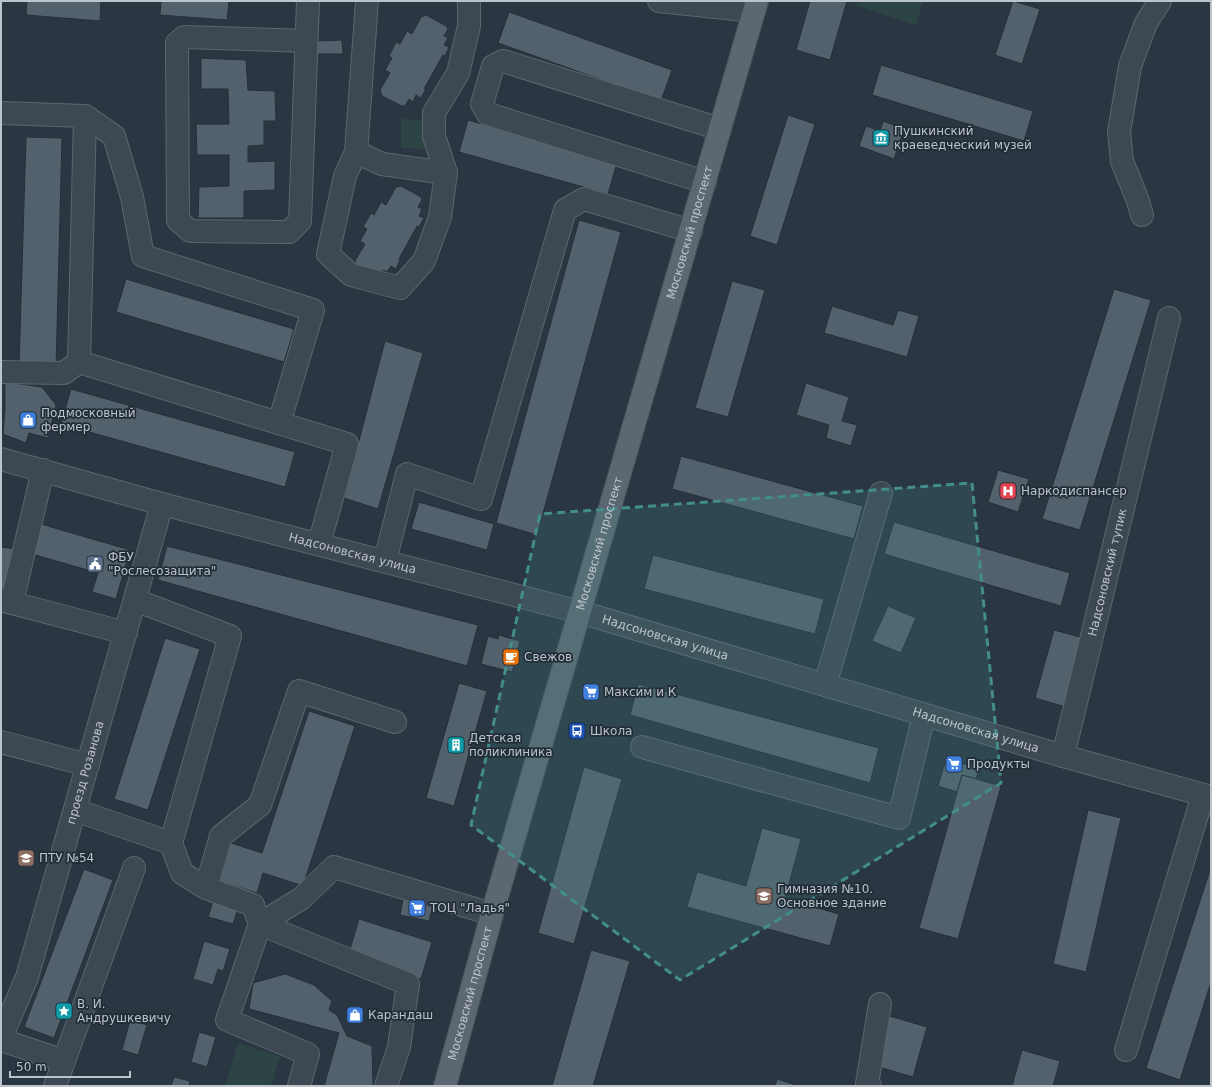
<svg xmlns="http://www.w3.org/2000/svg" width="1212" height="1087" font-family="'DejaVu Sans',sans-serif">
  <rect width="100%" height="100%" fill="#2a3642"/>
  <g fill="#2d4444">
    <path d="M858 1H923L916 25 856 6Z"/>
    <path d="M401 119 425 120V149L401 148Z"/>
    <path d="M238 1043 280 1056 271 1086H225Z"/>
  </g>
  <g fill="#53616c" stroke="#242f39">
    <path d="M27 1H101L100 21 26 15Z"/>
    <path d="M161 1H229L227 20 160 15Z"/>
    <path d="M810 1H847L830 60 796 50Z"/>
    <path d="M1013 1 1040 9 1022 64 995 55Z"/>
    <path d="M509 12 672 70 661 101 498 43Z"/>
    <path d="M426 15 446 26 448 29 444 36 448 38 444 45 449 47 445 56 443 55 424 89H426L421 98 416 95 413 102 409 99 405 106H402L382 96 380 90 390 73 385 70 392 58 389 56 396 42 400 44 407 31 412 34 421 17Z"/>
    <path d="M342 40 343 54H316V41Z"/>
    <path d="M201 58 246 60 248 90 275 91 276 121H264V145L248 146V162L275 161V190L244 191V218H198L199 187 229 186V155H197L196 124H229L228 89H201Z"/>
    <path d="M881 65 1033 111 1024 141 872 95Z"/>
    <path d="M788 115 815 124 777 245 750 236Z"/>
    <path d="M468 120 617 163 608 194 459 152Z"/>
    <path d="M883 121 904 129 894 159 859 146 866 126 880 131Z"/>
    <path d="M26 137 62 138 56 368 19 367Z"/>
    <path d="M401 186 421 197 422 200 418 207 422 209 419 216 424 218 419 227 417 226 399 259 400 260 396 269 391 266 387 272 383 270 379 277 357 267 355 261 365 244 360 241 367 229 363 227 371 213 374 215 381 202 386 205 396 187Z"/>
    <path d="M579 220 621 232 537 535 496 523Z"/>
    <path d="M126 279 294 329 284 362 116 312Z"/>
    <path d="M732 281 765 290 728 417 695 408Z"/>
    <path d="M1114 289 1151 300 1080 530 1042 519Z"/>
    <path d="M832 306 893 325 898 310 919 316 907 357 824 333Z"/>
    <path d="M385 341 423 353 378 509 344 498Z"/>
    <path d="M5 382 42 387 56 405 48 438 29 433 26 443 3 434 5 408Z"/>
    <path d="M806 383 849 397 842 421 857 425 851 446 826 438 829 425 796 415Z"/>
    <path d="M71 389 295 452 285 487 61 424Z"/>
    <path d="M681 456 863 506 854 539 672 489Z"/>
    <path d="M998 470 1029 479 1018 512 988 502Z"/>
    <path d="M419 502 494 524 487 550 411 529Z"/>
    <path d="M894 522 1070 573 1061 606 884 554Z"/>
    <path d="M41 524 130 550 116 599 92 592 98 573 32 554Z"/>
    <path d="M167 546 478 625 467 666 158 580Z"/>
    <path d="M1 547 16 549 9 590 1 588Z"/>
    <path d="M653 555 824 599 815 634 644 589Z"/>
    <path d="M888 606 916 618 901 653 872 641Z"/>
    <path d="M1054 630 1087 639 1069 708 1035 698Z"/>
    <path d="M499 635 520 641 512 672 481 664 488 636 498 639Z"/>
    <path d="M165 638 200 649 148 810 114 799Z"/>
    <path d="M459 683 487 691 454 806 426 798Z"/>
    <path d="M638 684 879 748 870 783 630 715Z"/>
    <path d="M309 711 355 726 303 886 263 873 257 893 219 881 231 843 262 853Z"/>
    <path d="M946 759 979 768 976 779 962 775 957 792 938 786Z"/>
    <path d="M584 767 622 779 574 944 538 933Z"/>
    <path d="M962 775 1001 786 958 939 919 928Z"/>
    <path d="M1088 810 1121 818 1086 972 1053 964Z"/>
    <path d="M762 828 801 839 785 899 839 914 830 946 687 907 697 872 746 886Z"/>
    <path d="M1211 867V982L1180 1080 1146 1068Z"/>
    <path d="M84 869 113 880 54 1038 24 1027Z"/>
    <path d="M404 895 434 902 429 921 400 915Z"/>
    <path d="M213 901 238 909 233 924 208 917Z"/>
    <path d="M359 919 432 942 421 979 348 956Z"/>
    <path d="M204 941 230 949 223 971 218 969 213 985 193 979Z"/>
    <path d="M591 950 630 961 593 1086H552Z"/>
    <path d="M285 974 314 985 332 1001 329 1010 337 1015 347 1036 372 1046 373 1086H324L339 1033 249 1009 253 983Z"/>
    <path d="M886 1015 927 1027 913 1077 872 1065Z"/>
    <path d="M130 1020 147 1025 138 1055 122 1050Z"/>
    <path d="M199 1032 216 1037 207 1067 191 1062Z"/>
    <path d="M1022 1050 1060 1061 1053 1086H1012Z"/>
    <path d="M174 1077 190 1081 189 1086H171Z"/>
    <path d="M777 1079 799 1086H775Z"/>
  </g>
  <g fill="none" stroke-linecap="round" stroke-linejoin="round">
    <defs>
      <g id="minor">
        <path d="M367 1 356 152 345 176 328 254 351 275 400 288 424 261 440 217 446 173 434 136V113L458 73 469 26V1"/>
        <path d="M659 1 754 11"/>
        <path d="M306 41 184 37 177 43 178 220 190 231 289 232 300 221 308 1"/>
        <path d="M1 113 85 116 79 362"/>
        <path d="M85 116 114 136 132 197 143 256 313 310 279 423"/>
        <path d="M356 152 382 164 446 173"/>
        <path d="M705 182 488 114 482 104 493 66 503 61 720 129"/>
        <path d="M1142 215 1138 201 1122 161 1119 132 1130 66 1146 23 1160 1"/>
        <path d="M1 372 64 373 79 362 347 444 319 544"/>
        <path id="s1" d="M1 459 162 504 580 612 1063 756 1211 797"/>
        <path d="M385 561 407 474 481 499 565 210 584 199 691 231"/>
        <path d="M1 600 126 633"/>
        <path d="M12 602 43 470"/>
        <path d="M825 685 881 493"/>
        <path d="M1 742 88 765"/>
        <path d="M642 747 899 818 924 715"/>
        <path id="s2" d="M1063 756 1169 318"/>
        <path d="M75 810 171 843 230 636 135 600"/>
        <path d="M171 843 182 873 206 888 253 905 260 924 408 984 399 1047 386 1086"/>
        <path d="M206 888 221 836 260 805 299 691 395 722"/>
        <path id="s3" d="M1 1038 27 977 162 504"/>
        <path d="M1 1040 64 1061 134 868"/>
        <path d="M1126 1050 1203 795"/>
        <path d="M55 1086 64 1061"/>
        <path d="M299 1086 308 1054 227 1020 260 924 302 898 334 867 492 914"/>
        <path d="M870 1086 867 1084 880 1004"/>
      </g>
      <g id="major">
        <path id="s4" d="M445 1086 492 914 757 1"/>
      </g>
    </defs>
    <use href="#minor" stroke="#5c666f" stroke-width="24"/>
    <use href="#major" stroke="#47515b" stroke-width="24"/>
    <use href="#minor" stroke="#3e4852" stroke-width="22"/>
    <use href="#major" stroke="#5c6771" stroke-width="22"/>
  </g>
  <path fill="#438d8a" fill-opacity="0.2" stroke="#438d8a" stroke-width="3" stroke-dasharray="8 5" stroke-linejoin="round" d="M972 483 1001 783 680 980 471 825 540 514Z"/>
  <defs>
    <symbol id="museum-square" viewBox="-11 -11 22 22"><rect x="-9" y="-9" width="18" height="18" rx="4" fill="#0f9aa8" stroke="#222d37"/><path d="M0-6L6-3V-2H-6V-3ZM-5-1h2V3h-2ZM-1-1h2V3h-2ZM3-1h2V3H3ZM-6 4H6V6H-6Z" fill="#fff"/></symbol>
    <symbol id="shop-square" viewBox="-11 -11 22 22"><rect x="-9" y="-9" width="18" height="18" rx="4" fill="#3f7fe0" stroke="#222d37"/><path d="M-5-2.5h2.3a2.7 3.5 0 0 1 5.4 0H5L5.5 6h-11ZM-1.5-2.5h3a1.5 2.3 0 0 0-3 0Z" fill="#fff"/></symbol>
    <symbol id="hospital-square" viewBox="-11 -11 22 22"><rect x="-9" y="-9" width="18" height="18" rx="4" fill="#e0444e" stroke="#222d37"/><path d="M-5-5h3v3.5h4V-5h3V5h-3V1.5h-4V5h-3Z" fill="#fff"/></symbol>
    <symbol id="civic-square" viewBox="-11 -11 22 22"><rect x="-9" y="-9" width="18" height="18" rx="4" fill="#5c6f8a" stroke="#222d37"/><path d="M-.6-6.5H3V-4.5H.6V-3L4-1V1h2V6H-6V1h2V-1L-.6-3ZM-1.2 2.5V6h2.4V2.5Z" fill="#fff"/></symbol>
    <symbol id="cafe-square" viewBox="-11 -11 22 22"><rect x="-9" y="-9" width="18" height="18" rx="4" fill="#e8710a" stroke="#222d37"/><path d="M-5.5-4.5H6V0H3Q3 3.5 0 3.5H-2.5Q-5.5 3.5-5.5 0ZM3-3.2v2h1.7v-2ZM-6 4.5H4V6H-6Z" fill="#fff"/></symbol>
    <symbol id="supermarket-square" viewBox="-11 -11 22 22"><rect x="-9" y="-9" width="18" height="18" rx="4" fill="#3f7fe0" stroke="#222d37"/><path d="M-6-5.5h2.5l.6 2H6L4.5 2H-2.5L-4.4-4H-6ZM-1.5 3.2a1.3 1.3 0 1 0 .1 0ZM3 3.2a1.3 1.3 0 1 0 .1 0Z" fill="#fff"/></symbol>
    <symbol id="bus-square" viewBox="-11 -11 22 22"><rect x="-9" y="-9" width="18" height="18" rx="4" fill="#1a4fb4" stroke="#222d37"/><path d="M-5-6H5V4H4V6H2V4H-2V6H-4V4H-5ZM-3.5-4V0h7V-4ZM-3.5 1.2v1.5H-2V1.2ZM2 1.2v1.5H3.5V1.2Z" fill="#fff"/></symbol>
    <symbol id="building-square" viewBox="-11 -11 22 22"><rect x="-9" y="-9" width="18" height="18" rx="4" fill="#0f9aa8" stroke="#222d37"/><path d="M-4-6H4V6H1V3H-1V6H-4ZM-2.5-4.3h1.7v1.8h-1.7ZM.8-4.3h1.7v1.8H.8ZM-2.5-1h1.7V.8h-1.7ZM.8-1h1.7V.8H.8Z" fill="#fff"/></symbol>
    <symbol id="university-square" viewBox="-11 -11 22 22"><rect x="-9" y="-9" width="18" height="18" rx="4" fill="#8d6e63" stroke="#222d37"/><path d="M0-5L7-2L0 1L-7-2ZM-4 1L0 2.5L4 1V4Q0 6-4 4Z" fill="#fff"/></symbol>
    <symbol id="school-square" viewBox="-11 -11 22 22"><rect x="-9" y="-9" width="18" height="18" rx="4" fill="#8d6e63" stroke="#222d37"/><path d="M0-5L7-2L0 1L-7-2ZM-4 1L0 2.5L4 1V4Q0 6-4 4Z" fill="#fff"/></symbol>
    <symbol id="sight-square" viewBox="-11 -11 22 22"><rect x="-9" y="-9" width="18" height="18" rx="4" fill="#0f9aa8" stroke="#222d37"/><path d="M0-6L1.8-2.2L6-1.7L2.9 1.2L3.7 5.4L0 3.3L-3.7 5.4L-2.9 1.2L-6-1.7L-1.8-2.2Z" fill="#fff"/></symbol>
  </defs>
  <g fill-rule="evenodd">
    <use href="#museum-square" x="871" y="128" width="20" height="20"/>
    <use href="#shop-square" x="18" y="410" width="20" height="20"/>
    <use href="#hospital-square" x="998" y="481" width="20" height="20"/>
    <use href="#civic-square" x="85" y="554" width="20" height="20"/>
    <use href="#cafe-square" x="501" y="647" width="20" height="20"/>
    <use href="#supermarket-square" x="581" y="682" width="20" height="20"/>
    <use href="#bus-square" x="567" y="721" width="20" height="20"/>
    <use href="#building-square" x="446" y="735" width="20" height="20"/>
    <use href="#supermarket-square" x="944" y="754" width="20" height="20"/>
    <use href="#university-square" x="16" y="848" width="20" height="20"/>
    <use href="#school-square" x="754" y="886" width="20" height="20"/>
    <use href="#supermarket-square" x="407" y="898" width="20" height="20"/>
    <use href="#sight-square" x="54" y="1001" width="20" height="20"/>
    <use href="#shop-square" x="345" y="1005" width="20" height="20"/>
  </g>
  <g text-anchor="middle" dominant-baseline="central" stroke-width="3.5" stroke-linejoin="round" paint-order="stroke">
    <g font-size="12" fill="#bbc3cb" stroke="#222d37" text-anchor="start">
      <text x="894" y="131">Пушкинский<tspan x="894" dy="14">краеведческий музей</tspan></text>
      <text x="41" y="413">Подмосковный<tspan x="41" dy="14">фермер</tspan></text>
      <text x="1021" y="491">Наркодиспансер</text>
      <text x="108" y="557">ФБУ<tspan x="108" dy="14">"Рослесозащита"</tspan></text>
      <text x="524" y="657">Свежов</text>
      <text x="604" y="692">Максим и К</text>
      <text x="590" y="731">Школа</text>
      <text x="469" y="738">Детская<tspan x="469" dy="14">поликлиника</tspan></text>
      <text x="967" y="764">Продукты</text>
      <text x="39" y="858">ПТУ №54</text>
      <text x="777" y="889">Гимназия №10.<tspan x="777" dy="14">Основное здание</tspan></text>
      <text x="430" y="908">ТОЦ "Ладья"</text>
      <text x="77" y="1004">В. И.<tspan x="77" dy="14">Андрушкевичу</tspan></text>
      <text x="368" y="1015">Карандаш</text>
    </g>
    <g font-size="12" fill="#bbc3cb" stroke="#222d37">
      <text stroke="none"><textPath href="#s4" startOffset="888">Московский проспект</textPath></text>
      <text stroke="none"><textPath href="#s4" startOffset="564">Московский проспект</textPath></text>
      <text stroke="none"><textPath href="#s1" startOffset="364">Надсоновская улица</textPath></text>
      <text stroke="none"><textPath href="#s2" startOffset="189">Надсоновский тупик</textPath></text>
      <text stroke="none"><textPath href="#s1" startOffset="688">Надсоновская улица</textPath></text>
      <text stroke="none"><textPath href="#s1" startOffset="1012">Надсоновская улица</textPath></text>
      <text stroke="none"><textPath href="#s3" startOffset="279">проезд Розанова</textPath></text>
      <text stroke="none"><textPath href="#s4" startOffset="96">Московский проспект</textPath></text>
    </g>
  </g>
  <rect width="1212" height="1087" fill="none" stroke="#bbc3cb" stroke-width="4"/>
  <path d="M10 1071v6h120v-6" fill="none" stroke="#bbc3cb" stroke-width="2"/>
  <text x="16" y="1071" font-size="12" fill="#bbc3cb" stroke="#222d37" stroke-width="3" paint-order="stroke">50 m</text>
</svg>
